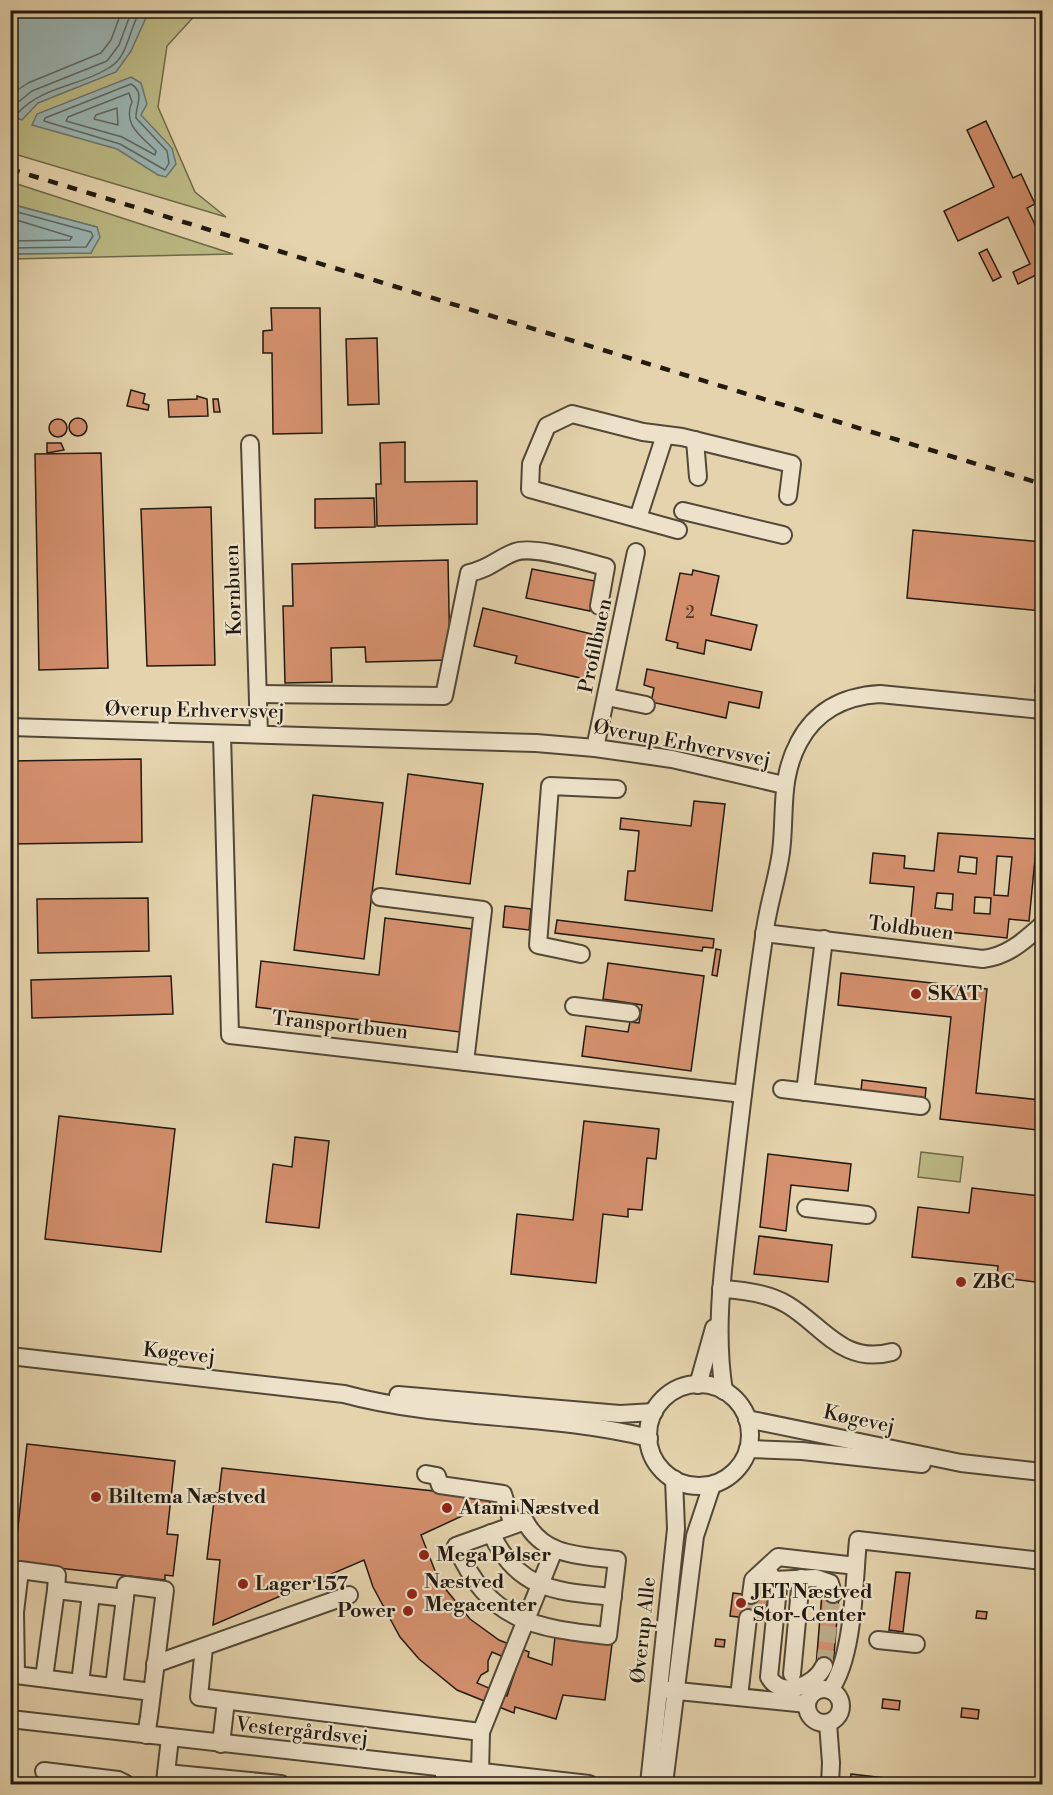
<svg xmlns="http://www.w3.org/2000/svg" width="1053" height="1795" font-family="'Libre Bodoni',serif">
  <rect width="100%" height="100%" fill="#e4d3ac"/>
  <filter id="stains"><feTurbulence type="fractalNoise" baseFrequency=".00333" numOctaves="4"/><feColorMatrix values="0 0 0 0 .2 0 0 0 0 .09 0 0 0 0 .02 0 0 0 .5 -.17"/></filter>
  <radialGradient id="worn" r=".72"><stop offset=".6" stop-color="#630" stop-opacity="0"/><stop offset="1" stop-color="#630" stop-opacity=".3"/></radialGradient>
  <g fill="#bcba84" stroke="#6f6a4a" stroke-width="1.5">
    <path d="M10 11H199L167 46 158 107 195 192 226 217 11 153Z"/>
    <path d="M11 182 233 254 11 259 10 254 91 253 97 227 11 204Z"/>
    <path d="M921 1152 963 1157 960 1182 918 1177Z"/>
  </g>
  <g fill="#9ab6b4" stroke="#6a7772" stroke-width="1.5">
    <path d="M11 10H149V11L131 51 116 72 38 103 22 120 11 116Z"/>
    <path d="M131 77 141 83 147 104 141 115 172 148 176 164 166 177 158 175 117 149 32 125 37 114Z"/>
    <path d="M10 204 97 227 100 237 91 253 11 254Z"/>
  </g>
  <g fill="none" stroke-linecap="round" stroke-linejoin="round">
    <g stroke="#5e6862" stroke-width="1.5">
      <path d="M131 84C146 93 135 106 136 118L167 151 169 163 165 170 120 144 44 121 45 118Z"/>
      <path d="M129 93 132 102C122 124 141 136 156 151L155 155 122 137 66 121 68 117Z"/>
      <path d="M10 95 28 83 101 53 111 40 122 10"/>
      <path d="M10 104 17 103 32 91 107 61 119 45 132 10"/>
      <path d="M117 108 118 125 94 119 96 115Z"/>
      <path d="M10 111 19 112C43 86 82 86 110 67 129 56 129 27 141 10"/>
      <path d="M10 210 91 232 93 236 86 247 10 248"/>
      <path d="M10 218 72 237 70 240 10 241"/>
    </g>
  </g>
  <g fill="#d5906e" stroke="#221910" stroke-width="1.5" fill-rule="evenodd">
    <path d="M986 121 1013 178 1021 174 1035 204 1027 208 1042 239V272L1018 284 1013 272 1030 264 1008 217 958 241 944 211 994 187 967 130Z"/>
    <path d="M987 249 1001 277 993 281 979 253Z"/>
    <path d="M271 308H320L322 433 273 434 272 353H263V331L272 330Z"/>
    <path d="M377 338 379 404 348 405 346 339Z"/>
    <path d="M131 390 145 394 143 403 149 405 148 410 127 406Z"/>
    <path d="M197 396 207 399 208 416 169 417 168 400 197 399Z"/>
    <path d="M213 399H218L220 412H214Z"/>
    <circle cx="78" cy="427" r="9"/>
    <circle cx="58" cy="428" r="9"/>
    <path d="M405 442V482L477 481V524L377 526 376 484H381L380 443Z"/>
    <path d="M47 443H61L64 450 47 453Z"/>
    <path d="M101 453 108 668 39 670 35 454Z"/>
    <path d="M374 498 375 527 315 528V499Z"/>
    <path d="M211 507 215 665 147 666 141 509Z"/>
    <path d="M913 530 1042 542V611L907 598Z"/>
    <path d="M448 560 450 660 366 662 365 647 331 648 332 682 285 683 283 606H293L292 564Z"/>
    <path d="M532 569 595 581 590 611 526 598Z"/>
    <path d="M693 570 719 576 711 615 757 625 751 650 706 640 704 654 677 648 678 643 666 640 680 573 692 575Z"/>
    <path d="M483 608 596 635 585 679 515 663 517 656 474 646Z"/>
    <path d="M1042 614V692H1035Z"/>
    <path d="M647 669 762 692 759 708 729 702 726 718 651 702 654 688 644 685Z"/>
    <path d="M141 759 142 842 10 844V761Z"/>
    <path d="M408 774 483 784 470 884 396 874Z"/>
    <path d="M313 795 383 803 364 959 294 950Z"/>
    <path d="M694 801 725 804 712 911 625 900 628 871H635L639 831 620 829 621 818 691 826Z"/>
    <path d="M938 833 1037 839 1029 921 1009 919 1007 938 910 928 914 887 870 883 873 853 905 856 904 868 934 871ZM960 856 977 858 976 874 958 872ZM997 856 1012 857 1008 896 994 895ZM937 893 953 894 952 910 935 908ZM975 897 991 898 990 914 974 913Z"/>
    <path d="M148 898 149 951 38 953 37 899Z"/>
    <path d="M505 906 531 909 529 930 503 927Z"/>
    <path d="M385 918 472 929 460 1032 256 1007 261 961 379 975Z"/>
    <path d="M557 920 714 939 713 948 703 947 702 951 555 933Z"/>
    <path d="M716 949 721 950 717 976 712 975Z"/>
    <path d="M608 963 704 976 691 1071 582 1056 586 1026 628 1032 630 1022 639 1023 642 1005 603 999Z"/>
    <path d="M841 973 987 989 976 1093 1040 1100 1037 1130 940 1119 951 1017 838 1005Z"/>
    <path d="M171 976 173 1014 32 1018 31 980Z"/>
    <path d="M862 1080 926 1088 925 1099 861 1091Z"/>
    <path d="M59 1116 175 1129 161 1252 45 1239Z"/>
    <path d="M584 1121 659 1129 656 1159 647 1158 642 1210 628 1209V1217L603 1214 596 1283 511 1274 517 1214 573 1220Z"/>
    <path d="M295 1137 329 1141 319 1228 266 1222 273 1164 292 1167Z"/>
    <path d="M768 1154 851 1164 848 1191 791 1185 786 1231 760 1227Z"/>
    <path d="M972 1188 1040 1196 1038 1213H1042V1283L997 1277 998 1266 912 1257 918 1207 969 1213Z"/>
    <path d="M759 1236 832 1245 828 1282 754 1274Z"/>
    <path d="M27 1444 175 1461 167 1534 178 1535 173 1576 165 1575V1580L14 1563Z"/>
    <path d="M222 1468 489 1497 490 1503 421 1535 439 1581 470 1619 499 1640 529 1652 528 1657 552 1665 555 1637 612 1644 605 1700 563 1695 556 1719 515 1707 514 1713 457 1690 419 1659 400 1637 373 1587 364 1560 213 1625 220 1560 207 1559 215 1493H219ZM492 1652 518 1663 507 1696 477 1683 481 1675 488 1671V1661Z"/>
    <path d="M896 1572 910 1573 903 1632 889 1630Z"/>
    <path d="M733 1593 768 1597 765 1620 730 1616Z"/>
    <path d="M822 1593 839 1595 833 1667 816 1666Z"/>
    <path d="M977 1611 987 1612 986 1619 976 1618Z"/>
    <path d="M716 1639 725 1640 724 1647 715 1646Z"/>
    <path d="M883 1699 900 1701 899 1710 882 1708Z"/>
    <path d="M962 1708 979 1710 978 1719 961 1717Z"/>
    <path d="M851 1774 937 1784H850Z"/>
  </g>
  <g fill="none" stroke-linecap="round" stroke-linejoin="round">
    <g stroke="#bdae8d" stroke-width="16" stroke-dasharray="16 8" stroke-linecap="butt">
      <path d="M748 1618 751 1595"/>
      <path d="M824 1666 833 1594"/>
    </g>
    <defs>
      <g id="minor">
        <path d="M695 440 698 477"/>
        <path d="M250 444 259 734"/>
        <path d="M683 511 783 535"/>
        <path d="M638 518 665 435"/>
        <path d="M678 530 530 489 531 464 547 426 572 414 643 432 682 437 792 464 788 496"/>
        <path d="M258 694 444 696 469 573C490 569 498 558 515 552 534 545 586 562 606 567L599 606"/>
        <path d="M607 697 646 705"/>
        <path d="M10 727 536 743 595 748 672 759 784 785"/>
        <path d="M222 734 230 1035 743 1094"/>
        <path d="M595 748 636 552"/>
        <path d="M380 897 483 910 465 1062"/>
        <path d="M764 933 983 959C1008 956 1024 941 1042 925"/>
        <path d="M581 954 538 945 550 786 617 789"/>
        <path d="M574 1006 631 1013"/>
        <path d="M782 1089 921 1106"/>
        <path d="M805 1092 824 939"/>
        <path d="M806 1208 867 1215"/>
        <path d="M721 1289C744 1290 768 1293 788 1305 824 1327 843 1365 892 1352"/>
        <path d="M10 1356 344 1394C443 1421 549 1413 649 1438"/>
        <circle cx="699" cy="1435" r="51"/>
        <path d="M698 1385 714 1328"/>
        <path d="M724 1391C714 1330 723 1268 730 1206 740 1116 751 1026 764 937 767 908 777 881 781 852 786 813 779 779 799 742 816 710 844 696 880 694L1042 710"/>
        <path d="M398 1395 620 1414 654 1412"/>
        <path d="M747 1419 961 1463 1042 1472"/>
        <path d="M748 1449 802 1451 922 1464"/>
        <path d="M426 1474 437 1476 440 1485 503 1494 513 1525"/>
        <path d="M525 1521C544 1557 580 1555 617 1560L608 1636C534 1628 489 1622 456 1546Z"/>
        <path d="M491 1533C518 1591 556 1591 613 1597"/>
        <path d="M767 1569 778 1588 769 1677C781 1699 815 1686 824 1666"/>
        <path d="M773 1580 816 1578 830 1583 833 1594"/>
        <path d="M751 1595 753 1580 778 1557 856 1566"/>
        <path d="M878 1640 916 1644"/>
        <path d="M204 1647 199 1697 481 1732 480 1773"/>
        <path d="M155 1664 349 1595"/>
        <path d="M792 1674 801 1578"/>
        <path d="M44 1678 56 1590"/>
        <path d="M80 1683 91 1594"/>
        <path d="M114 1687 125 1598"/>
        <circle cx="824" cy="1706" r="17"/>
        <path d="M668 1690 807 1704"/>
        <path d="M830 1690C854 1657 854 1582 858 1540L1042 1561"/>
        <path d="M739 1697 748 1618"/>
        <path d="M10 1719 589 1784"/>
        <path d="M828 1723 831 1763 830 1784"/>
        <path d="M481 1732 554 1550"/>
        <path d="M146 1735 149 1717 165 1590 126 1585 125 1598 56 1590 57 1575 20 1570 15 1612 16 1675 152 1692"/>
        <path d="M221 1744 226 1701"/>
        <path d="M44 1771 118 1780 126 1784"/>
        <path d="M166 1773 281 1784"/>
        <path d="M165 1782 170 1738"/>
        <path d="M443 1784 445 1769"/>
        <path d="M649 1784 676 1529 674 1479"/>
        <path d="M664 1784 695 1536 712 1485"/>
      </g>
    </defs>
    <use href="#minor" stroke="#524837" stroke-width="20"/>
    <use href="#minor" stroke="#ede2c9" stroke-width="16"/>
    <path stroke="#221910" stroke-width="4.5" stroke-dasharray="10 10" stroke-linecap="butt" d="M10 169 1042 484"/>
  </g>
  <g fill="#8f2418" stroke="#ede2c9" stroke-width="2">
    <circle cx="916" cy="994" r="6"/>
    <circle cx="961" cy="1282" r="6"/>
    <circle cx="96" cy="1497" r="6"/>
    <circle cx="447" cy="1508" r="6"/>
    <circle cx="424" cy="1555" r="6"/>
    <circle cx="243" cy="1584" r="6"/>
    <circle cx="412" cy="1594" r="6"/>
    <circle cx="741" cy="1603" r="6"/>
    <circle cx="408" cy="1611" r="6"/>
  </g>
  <g text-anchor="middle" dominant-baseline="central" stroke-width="4.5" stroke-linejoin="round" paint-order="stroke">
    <g font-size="16" fill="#4f3728">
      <text x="690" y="613">2</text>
    </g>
    <g font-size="20" fill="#221910" stroke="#ede2c9">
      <text transform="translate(234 590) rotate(-92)">Kornbuen</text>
      <text transform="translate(596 646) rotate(-78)">Profilbuen</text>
      <text transform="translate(195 711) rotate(1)">Øverup Erhvervsvej</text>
      <text transform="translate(682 744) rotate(11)">Øverup Erhvervsvej</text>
      <text transform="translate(911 929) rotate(7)">Toldbuen</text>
      <text transform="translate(340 1026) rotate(6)">Transportbuen</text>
      <text transform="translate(179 1354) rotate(6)">Køgevej</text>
      <text transform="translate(859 1420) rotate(12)">Køgevej</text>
      <text transform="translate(644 1630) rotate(-84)">Øverup Alle</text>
      <text transform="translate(302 1732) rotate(6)">Vestergårdsvej</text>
    </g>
    <g font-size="20" font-weight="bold" fill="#221910" stroke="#ede2c9" text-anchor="start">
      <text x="928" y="994">SKAT</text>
      <text x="973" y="1282">ZBC</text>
      <text x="108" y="1497">Biltema Næstved</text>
      <text x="459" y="1508">Atami Næstved</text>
      <text x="436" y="1555">Mega Pølser</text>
      <text x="424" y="1582">Næstved<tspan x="424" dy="23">Megacenter</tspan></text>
      <text x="255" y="1584">Lager 157</text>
      <text x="753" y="1592">JET Næstved<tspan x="753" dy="23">Stor-Center</tspan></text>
      <text x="396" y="1611" text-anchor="end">Power</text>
    </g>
  </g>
  <rect width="1053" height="1795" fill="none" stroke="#e4d3ac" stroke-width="36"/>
  <rect x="12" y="12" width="1029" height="1771" fill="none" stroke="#221910" stroke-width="3"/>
  <rect x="18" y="18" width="1017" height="1759" fill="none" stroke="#221910" stroke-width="1.5"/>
  <rect width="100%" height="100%" filter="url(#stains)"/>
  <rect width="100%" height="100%" fill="url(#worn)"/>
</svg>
